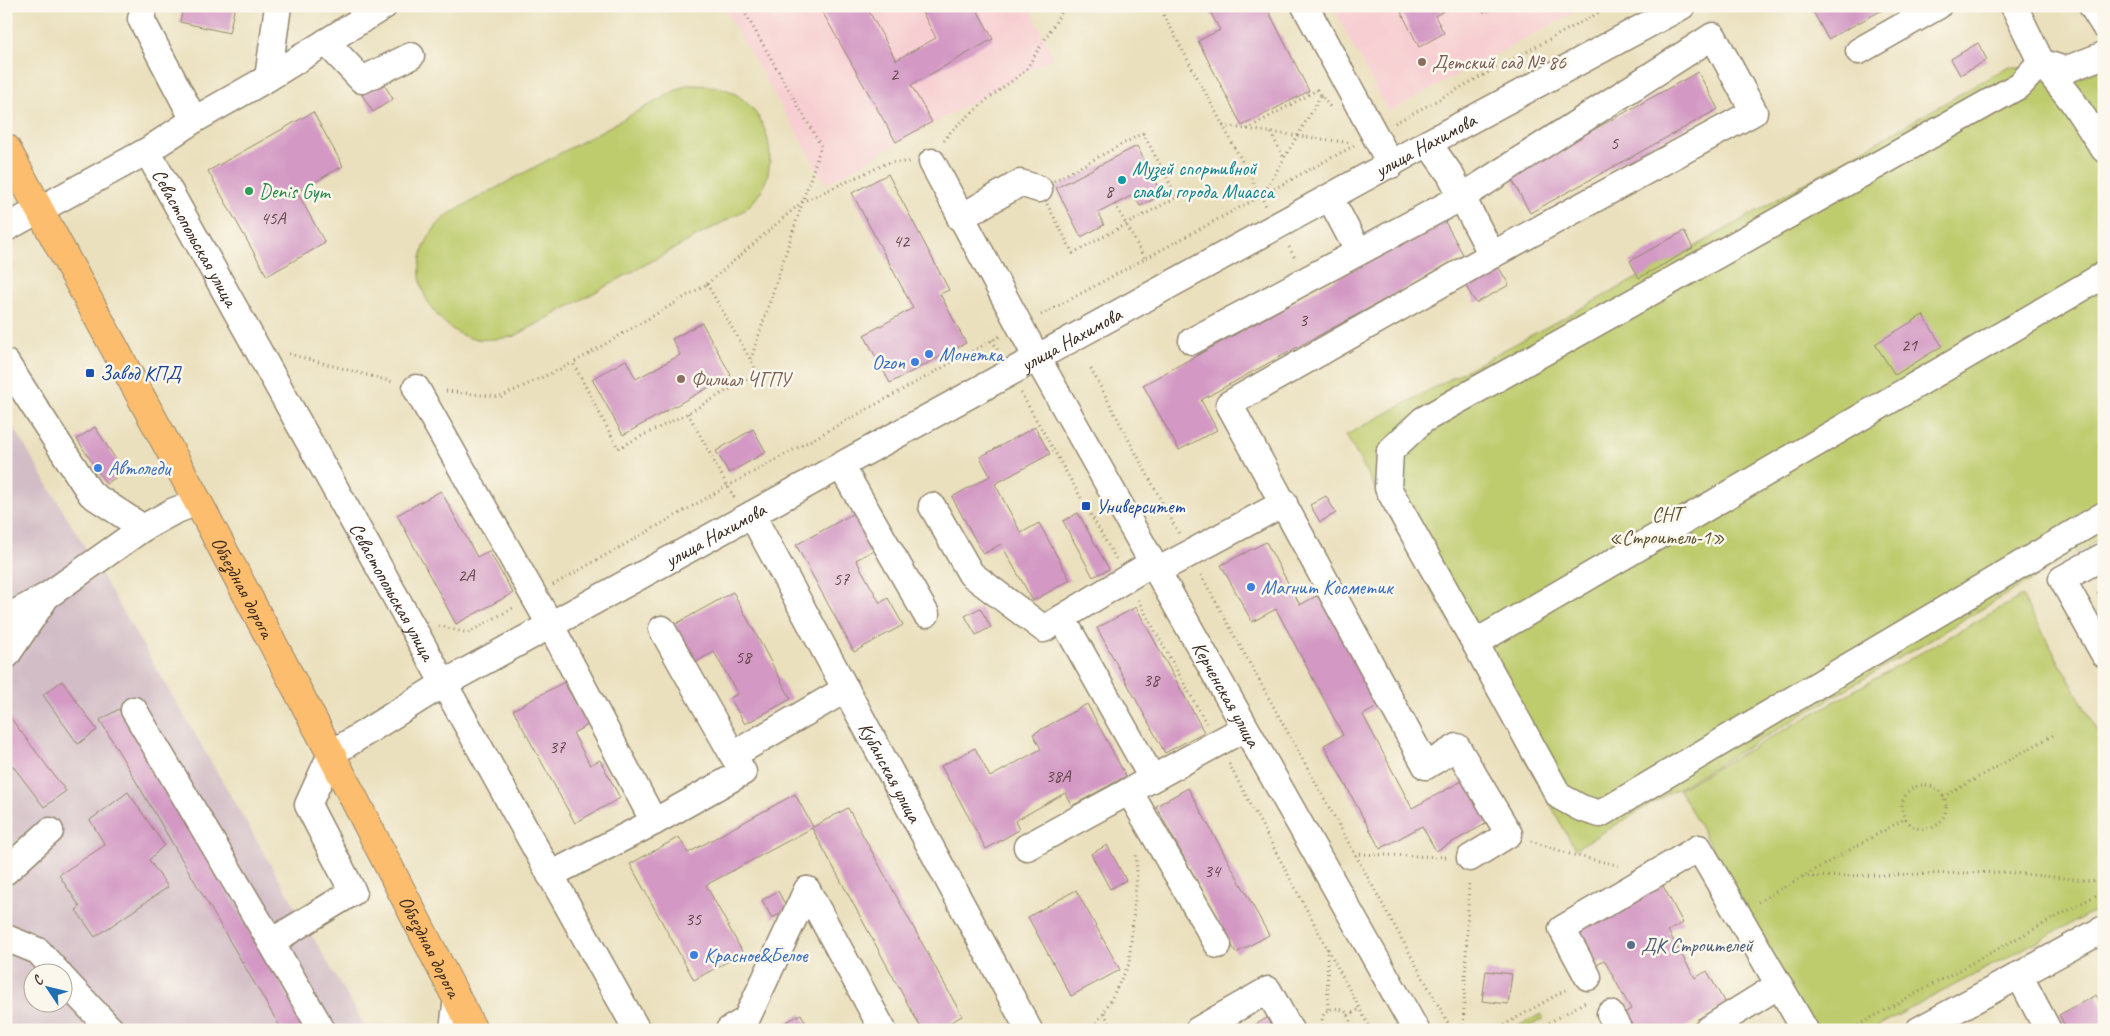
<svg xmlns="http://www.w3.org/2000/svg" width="2110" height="1036" font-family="Caveat,sans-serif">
  <rect width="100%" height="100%" fill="#fbf7ec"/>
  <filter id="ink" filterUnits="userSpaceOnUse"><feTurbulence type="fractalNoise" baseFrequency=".02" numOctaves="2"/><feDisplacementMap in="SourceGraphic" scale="10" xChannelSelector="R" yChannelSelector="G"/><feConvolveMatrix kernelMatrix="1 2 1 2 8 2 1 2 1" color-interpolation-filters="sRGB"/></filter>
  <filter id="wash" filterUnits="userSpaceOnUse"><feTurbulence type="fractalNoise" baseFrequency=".0096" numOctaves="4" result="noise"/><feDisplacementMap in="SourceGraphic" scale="20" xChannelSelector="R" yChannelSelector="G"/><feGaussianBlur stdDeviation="1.12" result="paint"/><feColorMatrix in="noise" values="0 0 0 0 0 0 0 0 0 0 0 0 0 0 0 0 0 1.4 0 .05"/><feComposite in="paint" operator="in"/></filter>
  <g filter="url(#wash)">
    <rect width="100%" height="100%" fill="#eae0bd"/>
    <g fill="#f7cfd2">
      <path d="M723 6H1029L1053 57 826 184Z"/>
      <path d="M1332 6H1572L1575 12 1388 112Z"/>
    </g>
    <path fill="#d2bdc6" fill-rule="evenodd" d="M6 414 164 681 367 1030H6ZM32 974H62V1004H32Z"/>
    <g fill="#bfcc6e" stroke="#7d7b46">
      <path d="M2009 66 2080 79 2104 66V537L1575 849 1346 435 1693 248Z"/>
      <path d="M686 85C702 85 718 85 732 92 767 111 781 158 760 193 756 199 750 205 745 210L515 336C500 339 486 341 470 338 458 335 447 326 439 317 408 284 416 237 452 212Z"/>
      <path d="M2022 596 2104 742V906L1870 1030H1812L1679 789Z"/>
      <path d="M1541 1014 1543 1019 1523 1030H1511Z"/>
    </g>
    <g id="blocks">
      <g fill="#d399c4">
        <path d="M183 6H235L229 33 180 22Z"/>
        <path d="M819 6H866L896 60 936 38 919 6H975L993 39 911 85 932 122 896 142Z"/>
        <path d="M1207 6H1256L1258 10 1266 6 1309 91 1242 126 1198 41 1220 30Z"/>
        <path d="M1398 6H1453L1435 16 1444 33 1419 47Z"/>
        <path d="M1479 6H1494L1483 13Z"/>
        <path d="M1810 6H1890L1828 39Z"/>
        <path d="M1978 43 1987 60 1960 75 1951 59Z"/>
        <path d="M1698 72 1718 109 1530 213 1510 176Z"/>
        <path d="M382 81 393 99 373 112 362 95Z"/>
        <path d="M313 112 343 166 297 192 325 243 267 276 208 171Z"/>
        <path d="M1137 146 1162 195 1140 206 1133 195 1098 213 1104 225 1081 237 1056 188Z"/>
        <path d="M888 174 949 290 940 294 966 343 890 383 864 335 913 308 852 193Z"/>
        <path d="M1444 220 1464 256 1201 400 1217 430 1179 450 1143 385Z"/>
        <path d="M1684 231 1693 248 1639 278 1630 261Z"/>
        <path d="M1498 266 1509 285 1476 303 1465 285Z"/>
        <path d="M1923 315 1942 346 1895 375 1875 344Z"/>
        <path d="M702 323 731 375 623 435 592 379 626 360 636 379 680 355 672 339Z"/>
        <path d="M95 427 124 472 106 484 77 439Z"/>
        <path d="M1035 427 1050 454 995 484 1021 533 1039 523 1070 580 1033 601 1001 544 983 554 952 497 990 476 980 457Z"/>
        <path d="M753 429 766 452 729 473 716 451Z"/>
        <path d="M441 491 477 557 489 551 513 593 456 624 397 515Z"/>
        <path d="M1326 496 1336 513 1320 522 1310 505Z"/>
        <path d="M854 513 874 550 856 560 880 603 888 598 903 625 854 652 796 545Z"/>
        <path d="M1078 513 1109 569 1093 577 1063 521Z"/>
        <path d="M1266 542 1300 605 1322 593 1381 705 1363 715 1412 808 1466 779 1489 822 1436 851 1422 826 1380 849 1324 745 1343 735 1276 609 1252 622 1221 565Z"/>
        <path d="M2104 589V605L2097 593Z"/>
        <path d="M733 592 791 699 745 724 730 698 738 694 714 652 694 663 674 625Z"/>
        <path d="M1136 607 1204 732 1165 753 1097 628Z"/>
        <path d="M980 608 991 627 976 635 965 616Z"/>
        <path d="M62 681 97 730 78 744 43 695Z"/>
        <path d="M564 682 588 725 573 733 590 765 600 760 620 798 575 823 513 710Z"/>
        <path d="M1087 704 1126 776 1072 806 1065 793 1015 821 1019 830 986 849 941 766 975 748 990 777 1041 749 1033 734Z"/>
        <path d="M119 709 307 1030H282L100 720Z"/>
        <path d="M6 712 66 791 44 807 6 757Z"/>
        <path d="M1188 788 1269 935 1236 953 1156 806Z"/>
        <path d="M128 792 164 845 149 860 168 887 95 937 76 910 80 907 59 875 105 845 90 820Z"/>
        <path d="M795 794 813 827 848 808 962 1016 937 1030H922L812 828 706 885 743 953 694 980 630 864 679 837 688 853Z"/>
        <path d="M1107 845 1126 880 1110 889 1091 854Z"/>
        <path d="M1662 884 1683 923 1668 931 1695 978 1707 971 1726 1005 1680 1030H1631L1622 1014 1631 1009 1604 960 1595 965 1577 930Z"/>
        <path d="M1076 890 1120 970 1071 996 1028 917Z"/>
        <path d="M778 891 788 910 772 918 762 900Z"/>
        <path d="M1486 971 1512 974 1508 1004 1482 1001Z"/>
        <path d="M2096 995 2104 1008V1030H2067L2059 1015Z"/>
        <path d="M801 1014 810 1030H772Z"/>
        <path d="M1267 1018 1273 1030H1246Z"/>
      </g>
    </g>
  </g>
  <g filter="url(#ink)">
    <use href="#blocks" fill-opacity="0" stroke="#92856e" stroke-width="1"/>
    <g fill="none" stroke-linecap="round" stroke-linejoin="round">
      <defs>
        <g id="minor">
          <path d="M144 6 141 19 194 120"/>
          <path d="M1305 6 1391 165"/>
          <path d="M2014 6 2041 62 2065 70 2104 55"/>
          <path d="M2092 6 2104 25"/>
          <path d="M326 42 362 80 411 56"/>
          <path d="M1859 51 1938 6"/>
          <path d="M268 78 278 6"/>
          <path d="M1428 143 1450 174 1492 255"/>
          <path d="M2104 149 2073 102 2041 62 2020 85 1423 420 1390 451 1388 488 1475 643 2104 275"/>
          <path id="s1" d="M147 151 637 1030"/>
          <path id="s2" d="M932 162 1037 358 1416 1030"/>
          <path d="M1330 198 1358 251"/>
          <path d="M960 218 1020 183 1039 189"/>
          <path d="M6 228 147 151 194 120 268 78 384 6"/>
          <path d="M1192 341 1462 197 1713 36 1754 112 1492 255 1229 404 1426 766 1457 747 1509 834 1470 858"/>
          <path d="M6 363 91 494 143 528"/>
          <path d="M416 388 551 626 654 822"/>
          <path d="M841 466 926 614"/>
          <path d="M932 506 971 574 1044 629 1152 563"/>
          <path id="s3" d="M752 515 1029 1030"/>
          <path d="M2104 556 2062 579 2104 654"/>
          <path d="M1157 571 1284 503"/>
          <path d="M6 618 47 596 143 528 174 511 198 502"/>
          <path d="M1062 618 1152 778"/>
          <path d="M662 629 733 755"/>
          <path d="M1475 643 1559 796 1581 808 1600 814 2104 515"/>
          <path d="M6 656 44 600"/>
          <path id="s4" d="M134 710 271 942 353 892 308 805 331 754 443 684 1428 143 1682 6"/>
          <path d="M1129 791 1218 945"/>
          <path d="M1027 847 1245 728"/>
          <path d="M6 871 50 831"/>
          <path d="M550 875 654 822 743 772 733 755 846 689"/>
          <path d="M807 890 883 1030"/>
          <path d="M6 938 38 951 59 974"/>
          <path d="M271 942 322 1030"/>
          <path d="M2019 975 2048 1030"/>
          <path d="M1588 977 1562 929 1699 848 1779 985 1707 1030"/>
          <path d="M62 978 111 1030"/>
          <path d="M1779 985 1805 1030"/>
          <path d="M1610 1014 1619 1030"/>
          <path d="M453 1030 457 997"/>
          <path d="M729 1030 746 1020 807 890"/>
          <path d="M1198 1030 1268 990 1290 1030"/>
          <path d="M1919 1030 2104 929"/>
        </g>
        <g id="major">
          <path id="s5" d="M6 148 198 502 331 754 473 1030"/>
        </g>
      </defs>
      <use href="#minor" stroke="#92856e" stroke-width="29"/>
      <use href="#major" stroke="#92856e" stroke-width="30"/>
      <g stroke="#92856e" stroke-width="3" stroke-dasharray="1 4" stroke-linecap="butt">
        <path d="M741 6 821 146 751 359"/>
        <path d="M1159 6 1266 206"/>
        <path d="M1395 123 1611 6"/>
        <path d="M1223 126 1352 143"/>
        <path d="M1247 129 1317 90 1330 107"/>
        <path d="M1143 133 1177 197 1073 253 1039 189Z"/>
        <path d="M1271 133 1284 158"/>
        <path d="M944 141 951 131 989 98 1025 71 1063 10"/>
        <path d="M1262 196 1322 94"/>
        <path d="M1115 204 1145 259"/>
        <path d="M1289 247 1295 258"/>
        <path d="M707 284 758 373 688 413 618 448 573 363Z"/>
        <path d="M707 284 802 202 890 162H910"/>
        <path d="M1041 315 1355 145"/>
        <path d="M992 340 999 352"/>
        <path d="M289 354 393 382"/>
        <path d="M1091 369 1179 534"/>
        <path d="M446 391 500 397 573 363"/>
        <path d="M1021 393 1116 559"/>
        <path d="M688 413 734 498"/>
        <path d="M1201 575 1452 1030"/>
        <path d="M553 585 728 486 1000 336"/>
        <path d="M1138 600 1206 723"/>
        <path d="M439 626 468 633 513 608"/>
        <path d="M1229 764 1371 1030"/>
        <circle cx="1924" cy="807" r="22"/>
        <path d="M1943 797 2055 734"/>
        <path d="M1531 841 1573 855 1621 866"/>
        <path d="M1355 854 1446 857"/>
        <path d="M1803 877 2003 872 2104 882"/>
        <path d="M1758 902 1906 818"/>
        <path d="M1327 948 1328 1010"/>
        <path d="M1104 1013 1113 1030"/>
        <path d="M1348 1015 1360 1009"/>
        <path d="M1090 1030 1104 1013 1129 964 1137 874 1136 854"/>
        <path d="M1324 1030C1312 999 1361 1004 1348 1030"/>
        <path d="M1463 1030 1469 881"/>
        <path d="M1495 1030 1569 988"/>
        <path d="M1536 1030 1587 1001"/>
        <path d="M1581 1030 1589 1025"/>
        <path d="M1849 1030 2104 891"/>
      </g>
      <use href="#minor" stroke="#fff" stroke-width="26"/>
      <use href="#major" stroke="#fcbd6e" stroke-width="28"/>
    </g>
  </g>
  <g fill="#8d6e63" stroke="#fbf7ec" stroke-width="2">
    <circle cx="1422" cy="62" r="5"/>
    <circle cx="681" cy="379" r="5"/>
  </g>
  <circle fill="#0f9aa8" stroke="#fbf7ec" stroke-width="2" cx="1122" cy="180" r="5"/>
  <circle fill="#2e9e5b" stroke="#fbf7ec" stroke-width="2" cx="249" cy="191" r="5"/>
  <g fill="#3f7fe0" stroke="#fbf7ec" stroke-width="2">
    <circle cx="929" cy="354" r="5"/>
    <circle cx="915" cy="362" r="5"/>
    <circle cx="98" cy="468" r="5"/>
    <circle cx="1251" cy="587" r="5"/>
    <circle cx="694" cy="955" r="5"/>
  </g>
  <g fill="#1a4fb4" stroke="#fbf7ec" stroke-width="2">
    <rect x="85" y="368" width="10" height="10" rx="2.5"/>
    <rect x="1081" y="501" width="10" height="10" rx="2.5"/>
  </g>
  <circle fill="#5c6f8a" stroke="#fbf7ec" stroke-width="2" cx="1631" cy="945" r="5"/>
  <g text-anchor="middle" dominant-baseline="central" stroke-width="5" stroke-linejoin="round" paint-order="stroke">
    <g font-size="18" fill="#614648">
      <text x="894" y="74">2</text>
      <text x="1614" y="143">5</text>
      <text x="1109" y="191">8</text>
      <text x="273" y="218">45А</text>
      <text x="901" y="241">42</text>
      <text x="1303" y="320">3</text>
      <text x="1909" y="345">21</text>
      <text x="466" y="575">2А</text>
      <text x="841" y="579">57</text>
      <text x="743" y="657">58</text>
      <text x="1151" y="680">38</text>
      <text x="557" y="747">37</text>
      <text x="1058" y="776">38А</text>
      <text x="1212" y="871">34</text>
      <text x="693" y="919">35</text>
    </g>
    <g font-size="20" fill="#785e54" stroke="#fbf7ec" text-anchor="start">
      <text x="1432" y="62">Детский сад № 86</text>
      <text x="691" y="379">Филиал ЧГПУ</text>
    </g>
    <g font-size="20" fill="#3b2a1e" stroke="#fbf7ec">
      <text stroke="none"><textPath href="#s4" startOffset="1772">улица Нахимова</textPath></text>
      <text stroke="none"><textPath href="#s1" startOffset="99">Севастопольская улица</textPath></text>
      <text stroke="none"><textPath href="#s4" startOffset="1368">улица Нахимова</textPath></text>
      <text stroke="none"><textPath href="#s4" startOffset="962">улица Нахимова</textPath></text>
      <text stroke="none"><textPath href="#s5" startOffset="499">Объездная дорога</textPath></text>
      <text stroke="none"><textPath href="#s1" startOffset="504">Севастопольская улица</textPath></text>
      <text stroke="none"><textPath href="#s2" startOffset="608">Керченская улица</textPath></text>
      <text stroke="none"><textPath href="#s3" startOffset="292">Кубанская улица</textPath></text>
      <text stroke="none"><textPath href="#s5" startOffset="904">Объездная дорога</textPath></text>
    </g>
    <g font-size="20" fill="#0d838f" stroke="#fbf7ec" text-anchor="start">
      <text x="1132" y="168">Музей спортивной<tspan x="1132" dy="23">славы города Миасса</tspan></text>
    </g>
    <g font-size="20" fill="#27864d" stroke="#fbf7ec" text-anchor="start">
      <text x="259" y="191">Denis Gym</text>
    </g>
    <g font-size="20" fill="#366cbe" stroke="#fbf7ec" text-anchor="start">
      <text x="939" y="354">Монетка</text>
      <text x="905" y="362" text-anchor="end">Ozon</text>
      <text x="108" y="468">Автоледи</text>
      <text x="1261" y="587">Магнит Косметик</text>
      <text x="704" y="955">Красное&amp;Белое</text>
    </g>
    <g font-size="20" fill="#164399" stroke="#fbf7ec" text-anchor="start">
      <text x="100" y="373">Завод КПД</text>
      <text x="1096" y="506">Университет</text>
    </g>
    <g font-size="20" fill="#5c5232" stroke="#fbf7ec">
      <text x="1667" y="514">СНТ<tspan x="1667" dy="23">«Строитель-1»</tspan></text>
    </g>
    <g font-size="20" fill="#4e5e75" stroke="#fbf7ec" text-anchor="start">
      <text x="1641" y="945">ДК Строителей</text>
    </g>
  </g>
  <rect width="2110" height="1036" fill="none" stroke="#fbf7ec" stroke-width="25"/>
  <g transform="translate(48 988) rotate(305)"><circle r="24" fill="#fbf7ec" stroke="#aea59a"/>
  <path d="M0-4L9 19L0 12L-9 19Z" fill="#1f6fb2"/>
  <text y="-8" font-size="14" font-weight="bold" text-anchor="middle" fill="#3b2a1e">С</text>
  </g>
</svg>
